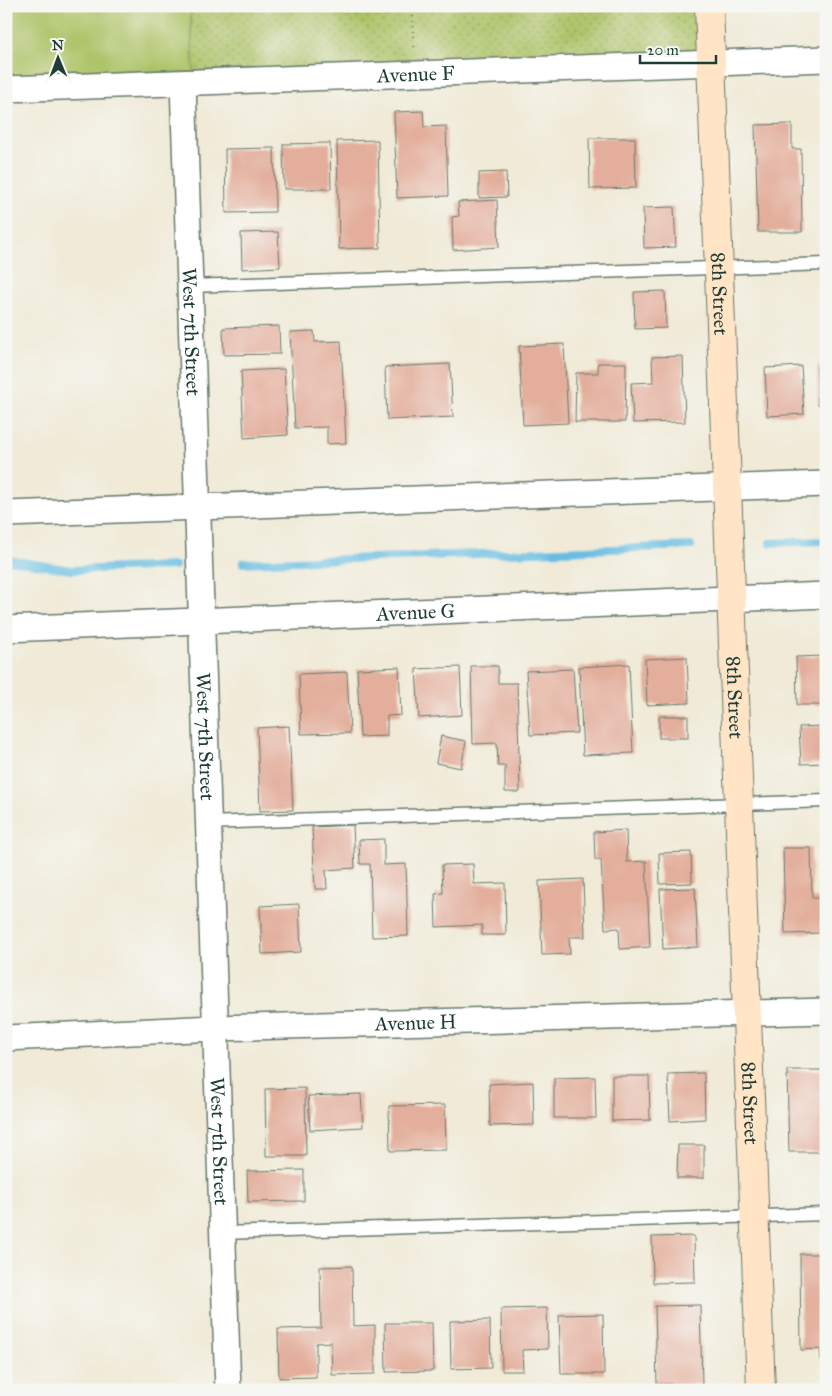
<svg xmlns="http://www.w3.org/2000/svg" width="832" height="1396" font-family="'IM FELL Great Primer',serif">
  <defs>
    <pattern id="park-dots" width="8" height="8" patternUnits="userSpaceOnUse" patternTransform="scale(1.25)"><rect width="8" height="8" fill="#adc368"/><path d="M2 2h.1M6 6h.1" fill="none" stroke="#8ca056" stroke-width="1.8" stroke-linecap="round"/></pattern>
  </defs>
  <rect width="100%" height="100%" fill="#f6f6f2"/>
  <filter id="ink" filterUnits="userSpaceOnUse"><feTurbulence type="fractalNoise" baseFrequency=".02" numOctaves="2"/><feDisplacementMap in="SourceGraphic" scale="10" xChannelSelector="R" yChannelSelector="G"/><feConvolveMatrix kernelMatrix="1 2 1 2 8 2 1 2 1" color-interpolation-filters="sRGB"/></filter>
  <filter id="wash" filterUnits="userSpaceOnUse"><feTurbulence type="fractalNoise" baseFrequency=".0096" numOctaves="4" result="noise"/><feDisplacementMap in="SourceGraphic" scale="20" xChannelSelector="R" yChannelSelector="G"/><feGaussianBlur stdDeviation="1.12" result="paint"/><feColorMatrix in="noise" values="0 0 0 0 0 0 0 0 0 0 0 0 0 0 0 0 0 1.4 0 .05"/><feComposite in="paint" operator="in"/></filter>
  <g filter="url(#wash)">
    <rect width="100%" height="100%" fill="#f0ead7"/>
    <path fill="#adc368" stroke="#66804e" d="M6 6H190L194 73 6 79Z"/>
    <path fill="url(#park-dots)" stroke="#66804e" d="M190 6H700L701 40 695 51 682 56 194 73Z"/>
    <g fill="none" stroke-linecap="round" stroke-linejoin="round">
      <g stroke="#66bee3" stroke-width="8">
        <path d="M770 543 826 541"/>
        <path d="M6 562 10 560 71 570 175 566"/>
        <path d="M243 563 691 546"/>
      </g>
    </g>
    <g id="blocks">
      <g fill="#e3ae9b">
        <path d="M356 6H404V9L356 10Z"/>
        <path d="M423 111 424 127 446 126 448 196 397 198 394 112Z"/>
        <path d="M792 124V149H801L802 232H758L755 125Z"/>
        <path d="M589 138H635L636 188 590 189Z"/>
        <path d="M378 140 380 248 339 249 337 141Z"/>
        <path d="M330 143 331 189H284L283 144Z"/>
        <path d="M274 148 275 212 226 213 225 149Z"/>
        <path d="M506 172 507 197 479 198V173Z"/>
        <path d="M497 200 499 247 453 250 452 217 459 216 458 202Z"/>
        <path d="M674 207 676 247 644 248 643 208Z"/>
        <path d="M278 232 280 267 242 269 241 233Z"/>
        <path d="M665 291 666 328 635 329 634 292Z"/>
        <path d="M279 326 280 354 224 355 223 328Z"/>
        <path d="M314 331 315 342 341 341 346 443 327 444V427L295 428 290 332Z"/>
        <path d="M564 344 568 423 523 425 519 346Z"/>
        <path d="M683 356 685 422 633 423 631 383 653 382 652 357Z"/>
        <path d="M598 363H626L625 422H575L576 373H598Z"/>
        <path d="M450 364 453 417 387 420 385 367Z"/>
        <path d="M826 365V404L818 405 817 366Z"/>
        <path d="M801 366 804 414 767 416 765 368Z"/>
        <path d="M284 369 288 435 244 438 241 371Z"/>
        <path d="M823 632H826V705H797L796 657 824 656Z"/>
        <path d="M687 657 689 703 647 705 645 659Z"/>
        <path d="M629 664 633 753 583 755 579 667Z"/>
        <path d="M471 666H498V683H517L520 792H505V766H498L497 743 473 744Z"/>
        <path d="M399 667 401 715 387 716V736L360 737 357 669Z"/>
        <path d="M460 667 462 715 419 718 416 669Z"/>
        <path d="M573 669 577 733 530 735 526 671Z"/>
        <path d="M347 672 350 733 301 734 299 674Z"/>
        <rect x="659" y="716" width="29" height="22"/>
        <path d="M289 726 293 810 260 811 257 728Z"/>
        <path d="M826 726V763L801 764 799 727Z"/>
        <path d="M441 736 466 741 461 768 436 763Z"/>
        <path d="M353 825 355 868 326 870 327 889H315L312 827Z"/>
        <path d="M626 830 627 862 646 861 650 947 620 949 619 928 605 929 601 860H595L594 832Z"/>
        <path d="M384 839V865L406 864 408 936 372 937 370 864H360L359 840Z"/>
        <path d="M783 848H811L812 898H826V933L785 934Z"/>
        <path d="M691 852 692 883 660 884 659 853Z"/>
        <path d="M473 864 474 884 505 883 506 935H482V925L436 927 435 894 443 893 442 865Z"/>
        <path d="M583 879 585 937H569L570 954 542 955 539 881Z"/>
        <path d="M695 888 698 947 663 949 660 889Z"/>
        <path d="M299 904 301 952 262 954 260 906Z"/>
        <path d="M787 1070H826V1152H789Z"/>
        <path d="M704 1073 705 1119 670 1121 668 1074Z"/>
        <path d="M612 1076H649L650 1120 612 1121Z"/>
        <path d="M595 1077 596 1118H554V1078Z"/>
        <path d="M533 1082 534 1125 490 1126 489 1084Z"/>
        <path d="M305 1088 306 1156H266L265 1089Z"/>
        <path d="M361 1094 363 1127 310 1130 308 1096Z"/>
        <path d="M445 1105 446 1150 390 1151 389 1106Z"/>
        <path d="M678 1145H704V1178H677Z"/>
        <path d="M304 1170V1201L248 1202 247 1171Z"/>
        <path d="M694 1236 695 1282 653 1283 652 1237Z"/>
        <path d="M800 1254H826V1360H821L820 1349 801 1350Z"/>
        <path d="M352 1266 353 1326 375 1325V1374L332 1375 331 1342 316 1343V1377L279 1378 278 1329 321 1328 320 1267Z"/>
        <path d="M700 1305 702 1384H657L655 1306Z"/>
        <path d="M547 1308 548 1349 522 1350 523 1371H502L501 1309Z"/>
        <path d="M603 1314 604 1374H561L559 1315Z"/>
        <path d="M490 1320 491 1368 451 1369 450 1321Z"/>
        <path d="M385 1323H432L433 1371 386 1372Z"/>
      </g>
    </g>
  </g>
  <g filter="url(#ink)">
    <use href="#blocks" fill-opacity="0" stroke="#687a6d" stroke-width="1"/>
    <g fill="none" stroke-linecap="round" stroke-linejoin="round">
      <defs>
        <g id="lane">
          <path d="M190 286 826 264"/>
          <path d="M208 823 826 801"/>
          <path d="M222 1233 826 1214"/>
        </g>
        <g id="street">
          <path id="s1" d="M183 83 228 1390"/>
          <path id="s2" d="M6 89 826 59"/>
          <path d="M6 514 826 484"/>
          <path id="s3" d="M6 629 826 595"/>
          <path id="s4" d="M6 1038 215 1028 826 1011"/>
        </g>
        <g id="secondary">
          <path id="s5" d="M709 6 761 1390"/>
        </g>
      </defs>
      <use href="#lane" stroke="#687a6d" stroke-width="15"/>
      <use href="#street" stroke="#687a6d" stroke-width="28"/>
      <use href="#secondary" stroke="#687a6d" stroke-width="30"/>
      <path stroke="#687a6d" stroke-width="3" stroke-dasharray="1 4" stroke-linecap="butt" d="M412 6 414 51"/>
      <use href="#lane" stroke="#fff" stroke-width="12"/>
      <use href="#street" stroke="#fff" stroke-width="25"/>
      <use href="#secondary" stroke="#ffe4c6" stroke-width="28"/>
    </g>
  </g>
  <g text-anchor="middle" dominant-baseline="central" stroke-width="5" stroke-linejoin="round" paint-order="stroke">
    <g font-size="20" fill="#1f3d34" stroke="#f6f6f2">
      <text stroke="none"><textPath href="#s2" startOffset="410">Avenue F</textPath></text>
      <text stroke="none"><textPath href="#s5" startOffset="288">8th Street</textPath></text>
      <text stroke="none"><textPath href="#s1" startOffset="249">West 7th Street</textPath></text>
      <text stroke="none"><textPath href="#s3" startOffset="410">Avenue G</textPath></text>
      <text stroke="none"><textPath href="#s5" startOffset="692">8th Street</textPath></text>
      <text stroke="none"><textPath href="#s1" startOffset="654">West 7th Street</textPath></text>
      <text stroke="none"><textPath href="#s4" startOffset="410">Avenue H</textPath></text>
      <text stroke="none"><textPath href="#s5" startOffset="1098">8th Street</textPath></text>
      <text stroke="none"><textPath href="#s1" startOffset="1059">West 7th Street</textPath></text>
    </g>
  </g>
  <rect width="832" height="1396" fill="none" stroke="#f6f6f2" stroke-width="25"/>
  <g transform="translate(58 58) rotate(359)" stroke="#f6f6f2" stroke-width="4" paint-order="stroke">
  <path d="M0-4L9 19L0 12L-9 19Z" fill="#1f3d34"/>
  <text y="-8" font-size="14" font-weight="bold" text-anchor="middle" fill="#1f3d34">N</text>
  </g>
  <path d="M640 55v8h76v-8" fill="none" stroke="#1f3d34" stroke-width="2.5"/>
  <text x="647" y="55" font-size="15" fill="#1f3d34" stroke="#f6f6f2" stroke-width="4" paint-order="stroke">20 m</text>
</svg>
